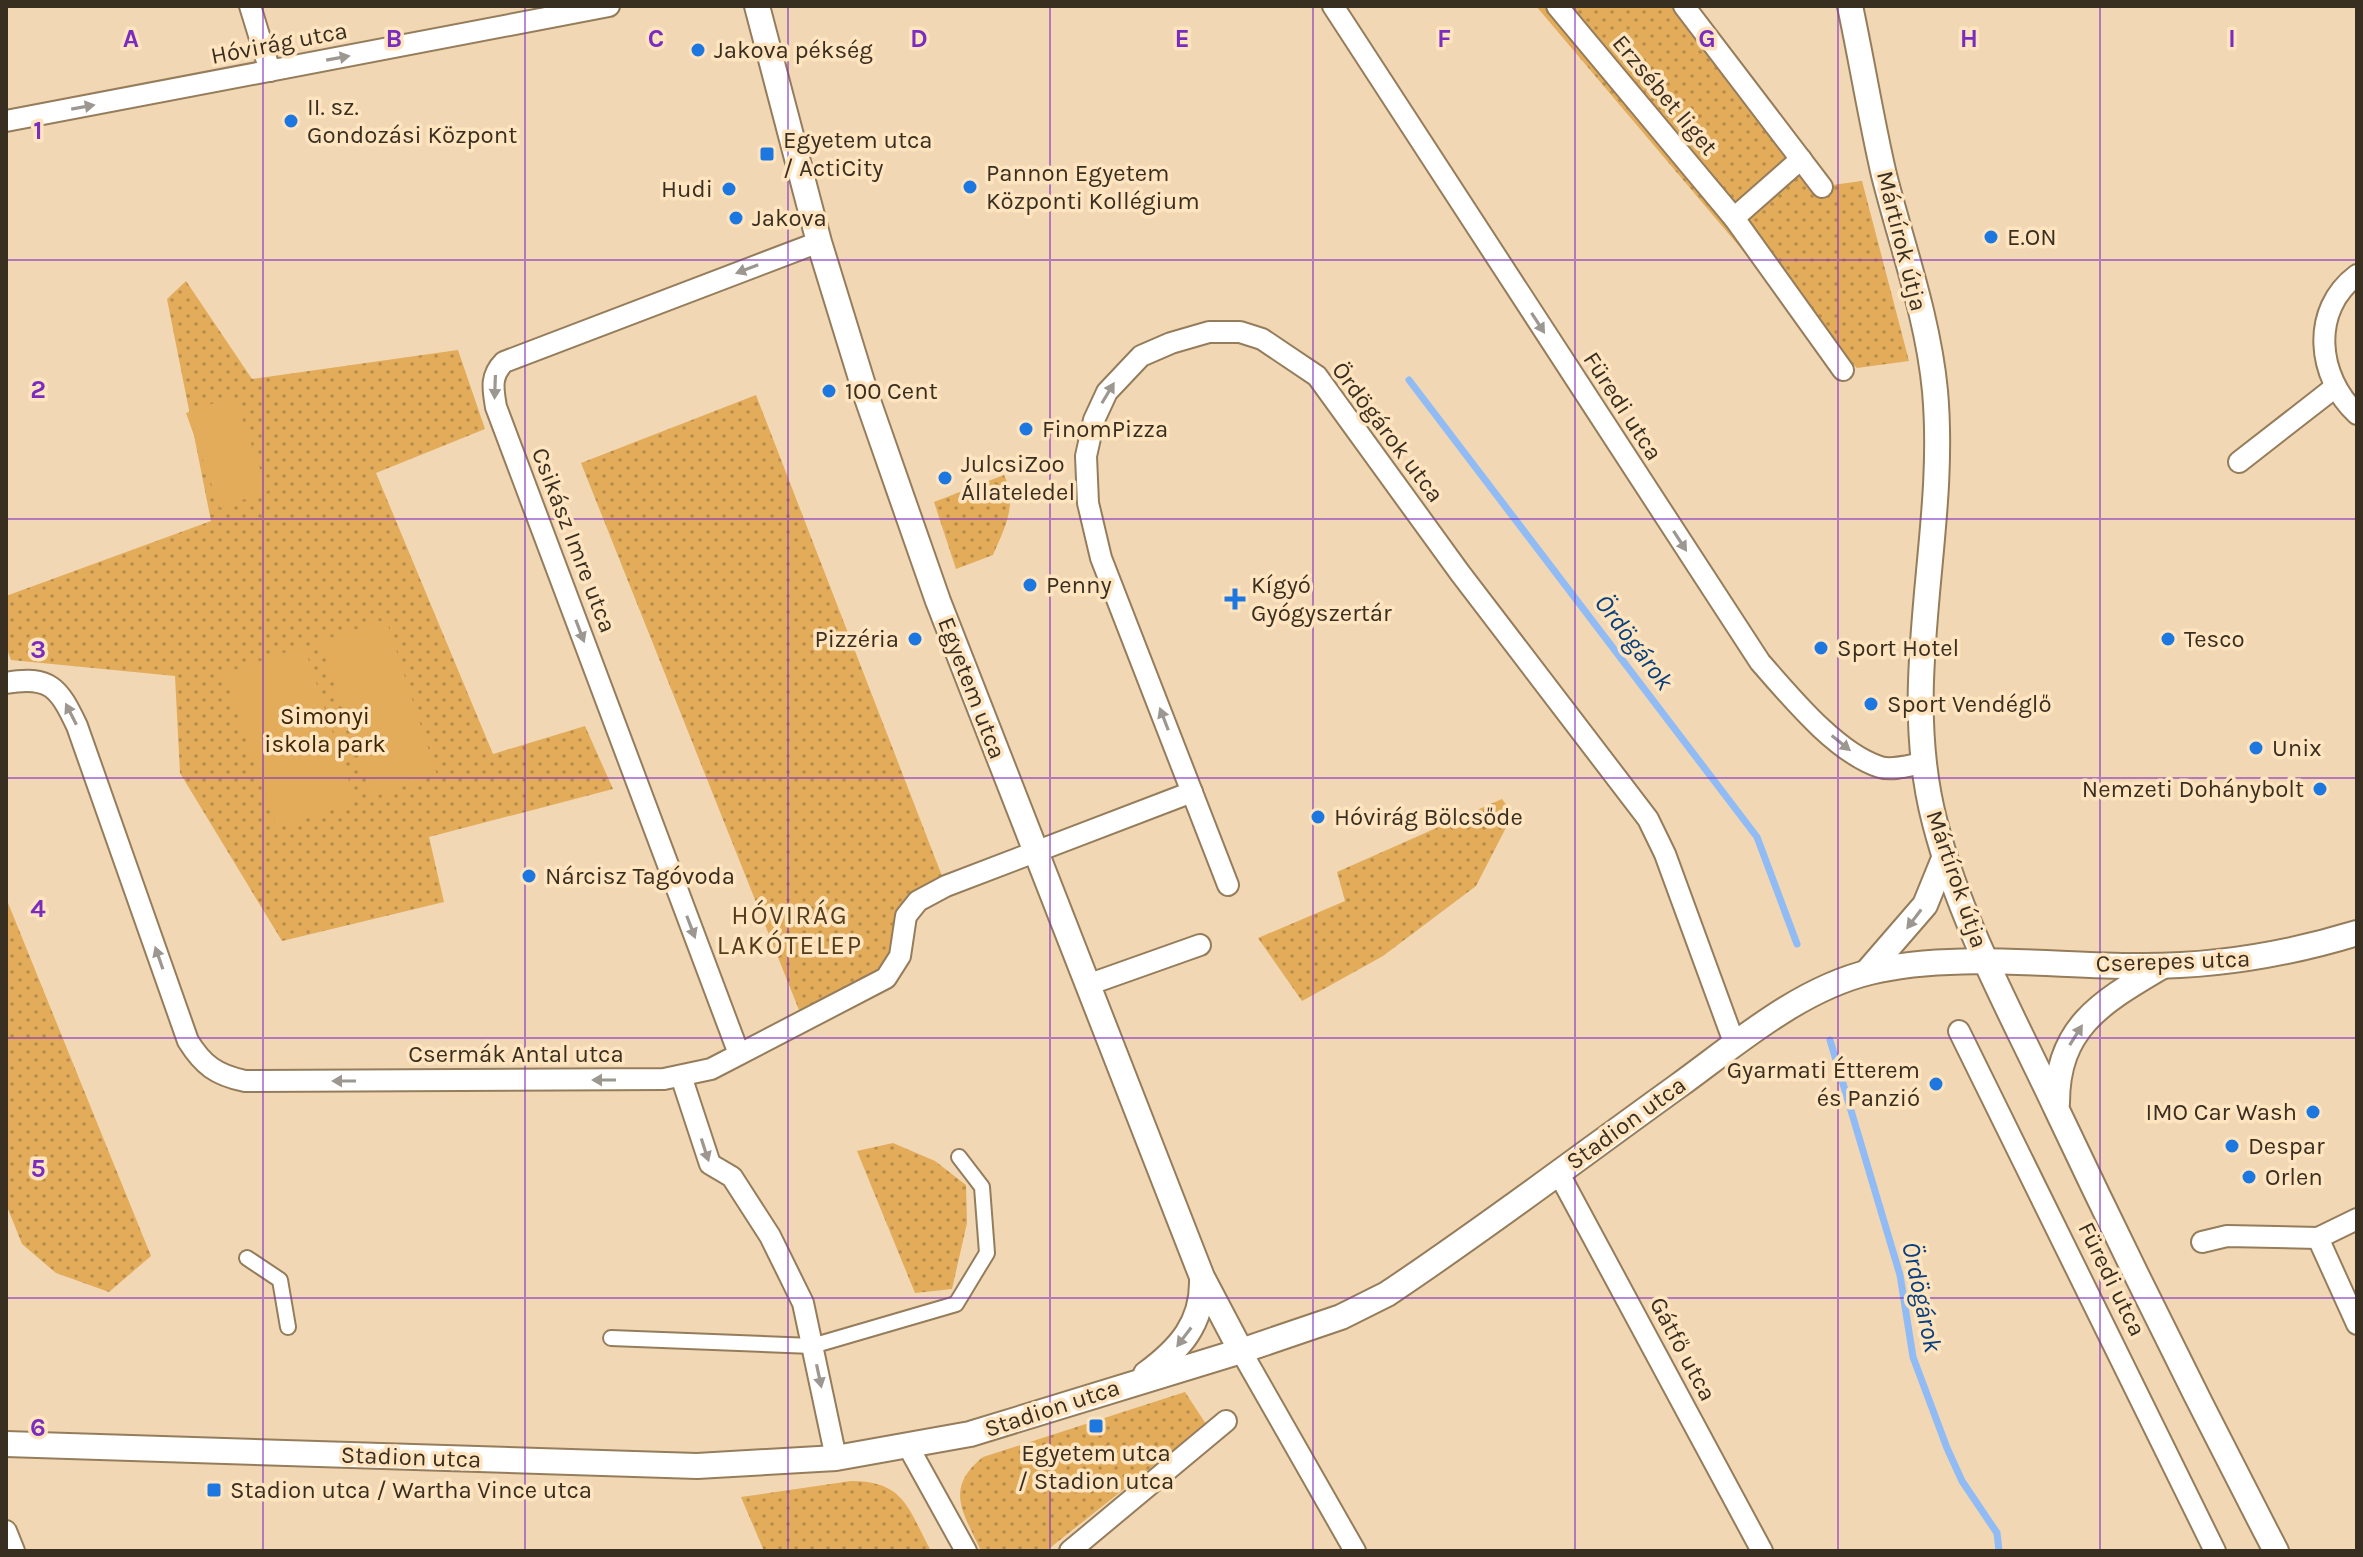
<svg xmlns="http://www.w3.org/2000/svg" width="2363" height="1557" font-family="Karla,sans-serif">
  <defs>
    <pattern id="park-dots" width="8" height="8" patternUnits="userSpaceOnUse" patternTransform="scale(2)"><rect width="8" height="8" fill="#e2ac5a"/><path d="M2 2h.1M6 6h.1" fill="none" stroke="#b88c4a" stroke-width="1.8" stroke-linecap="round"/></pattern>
  </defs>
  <rect width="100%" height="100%" fill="#f1d7b3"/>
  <g fill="url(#park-dots)">
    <path d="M1536 6H1695L1832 185 1862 181 1909 361 1857 368 1777 291Z"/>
    <path d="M186 281 252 379 458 350 485 429 376 473 493 754 585 726 613 789 429 837 444 902 282 941 180 773 175 676 11 660 6 647V596L211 521 167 299Z"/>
    <path d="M756 395 942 876 911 893 896 912 890 952 879 970 799 1010 581 463Z"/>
    <path d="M1004 475C1018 504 1005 527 993 555L956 569 934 502Z"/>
    <path d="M1502 799 1513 814 1476 886 1383 956 1302 1001 1258 938 1345 901 1337 872Z"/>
    <path d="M6 898 151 1256 109 1292 56 1273 22 1244 6 1204Z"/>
    <path d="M893 1143 935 1161 966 1185 967 1223 952 1289 915 1293 857 1151Z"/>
    <path d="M1185 1392 1206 1424 1046 1551H981C964 1513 943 1489 983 1457Z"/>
    <path d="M851 1481C905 1481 908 1509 931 1551H764L741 1497Z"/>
  </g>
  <g fill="#e2ac5a">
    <path d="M234 396 268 491 220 508 186 413Z"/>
    <path d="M386 619 437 775 373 797 321 641Z"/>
    <path d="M304 646 356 802 277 828 225 673Z"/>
  </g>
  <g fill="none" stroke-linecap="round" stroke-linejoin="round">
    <g stroke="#90bbf5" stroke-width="7">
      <path d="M1409 380 1757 837 1797 944"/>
      <path d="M1830 1040 1900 1275 1913 1357 1947 1448 1962 1481 1997 1533 1999 1551"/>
    </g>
    <defs>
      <g id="pedestrian">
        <path d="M247 1258 280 1280 288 1327"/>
        <path d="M611 1338 812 1346 956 1304 987 1253 982 1187 959 1157"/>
      </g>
      <g id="minor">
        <path d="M250 6 270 71"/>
        <path d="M1333 6 1760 662C1790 696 1836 753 1880 767 1892 771 1911 765 1923 763"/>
        <path d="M1557 6 1734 218 1843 370"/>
        <path d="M1684 6 1822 187"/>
        <path d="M6 121 609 6"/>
        <path d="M1734 218 1801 159"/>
        <path d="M2357 275C2310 310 2317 377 2357 414"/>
        <path d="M2239 462 2334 388"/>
        <path d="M6 683C50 675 59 688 77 726L188 1041C203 1065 216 1075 245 1081L664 1079 711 1069 886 978 900 956 906 916 918 901 946 886 1192 792"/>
        <path d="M1228 885 1101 558 1088 503 1086 456 1094 420 1107 392 1141 356 1171 343 1209 332H1240L1262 339 1317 376 1460 573 1648 819 1665 854 1735 1045"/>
        <path d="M1090 984 1200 945"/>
        <path d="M1959 1031 2215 1551"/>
        <path d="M739 1054 496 407C493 389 490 376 504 362L819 242"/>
        <path d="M681 1076 710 1164 732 1177 770 1236 803 1303 836 1458"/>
        <path d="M1558 1172 1762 1551"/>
        <path d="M2318 1238 2357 1324"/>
        <path d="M2202 1242 2227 1236 2318 1238 2357 1219"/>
        <path d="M1241 1351 1355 1551"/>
        <path d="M909 1448 966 1551"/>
        <path d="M6 1531 14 1551"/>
        <path d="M1070 1551 1226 1421"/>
      </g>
      <g id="tertiary">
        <path d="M757 6 819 242 867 398 938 601 1202 1277 1241 1351"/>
        <path d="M1850 6C1862 62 1871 119 1884 175 1902 246 1928 317 1935 391 1948 536 1897 679 1935 823 1961 924 2013 1016 2057 1110 2127 1258 2200 1405 2276 1551"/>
        <path d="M1867 972 1925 905 1945 856"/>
        <path d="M2057 1103C2057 1027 2102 1002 2161 967"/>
        <path d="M1146 1374C1180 1349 1203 1323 1202 1280"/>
        <path d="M6 1444 697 1466 836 1458 970 1434 1241 1351 1341 1317 1387 1294C1486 1228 1582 1155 1678 1086 1736 1044 1799 989 1870 972 1950 952 2053 966 2136 966 2212 967 2285 955 2357 933"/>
      </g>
    </defs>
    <use href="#pedestrian" stroke="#957d5c" stroke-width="18"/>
    <use href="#minor" stroke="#957d5c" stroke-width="24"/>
    <use href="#tertiary" stroke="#957d5c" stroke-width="28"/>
    <use href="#pedestrian" stroke="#fff" stroke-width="14"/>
    <use href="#minor" stroke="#fff" stroke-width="20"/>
    <use href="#tertiary" stroke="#fff" stroke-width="24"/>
  </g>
  <defs><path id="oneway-solid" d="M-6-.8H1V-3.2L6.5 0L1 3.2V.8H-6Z" transform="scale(2)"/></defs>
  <g fill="#9c9790">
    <use href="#oneway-solid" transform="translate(338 58) rotate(-10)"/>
    <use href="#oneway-solid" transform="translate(83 107) rotate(-10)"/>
    <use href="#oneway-solid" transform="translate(747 269) rotate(159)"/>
    <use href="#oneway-solid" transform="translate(1538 323) rotate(57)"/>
    <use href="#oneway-solid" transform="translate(495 387) rotate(92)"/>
    <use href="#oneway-solid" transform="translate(1108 393) rotate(-59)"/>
    <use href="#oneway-solid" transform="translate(1680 541) rotate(57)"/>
    <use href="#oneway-solid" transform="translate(580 631) rotate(69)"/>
    <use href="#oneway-solid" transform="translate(71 714) rotate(-117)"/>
    <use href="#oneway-solid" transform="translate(1164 719) rotate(-111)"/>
    <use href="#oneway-solid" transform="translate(1841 743) rotate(39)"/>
    <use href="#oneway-solid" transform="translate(1914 919) rotate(127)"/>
    <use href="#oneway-solid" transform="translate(691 927) rotate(69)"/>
    <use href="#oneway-solid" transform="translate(159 958) rotate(-109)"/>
    <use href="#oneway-solid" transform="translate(2076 1035) rotate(-58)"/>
    <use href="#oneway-solid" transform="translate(604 1080) rotate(180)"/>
    <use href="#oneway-solid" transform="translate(344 1081) rotate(180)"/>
    <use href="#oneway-solid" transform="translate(705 1150) rotate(72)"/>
    <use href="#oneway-solid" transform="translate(1184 1337) rotate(127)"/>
    <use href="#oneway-solid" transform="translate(819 1376) rotate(78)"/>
  </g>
  <path fill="none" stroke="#7b2cbf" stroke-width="2" stroke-opacity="0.55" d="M263 6V1551M525 6V1551M788 6V1551M1050 6V1551M1313 6V1551M1575 6V1551M1838 6V1551M2100 6V1551M6 260H2357M6 519H2357M6 778H2357M6 1038H2357M6 1298H2357"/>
  <g fill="#1c77e0" stroke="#ffe4c0" stroke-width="3">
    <circle cx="698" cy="50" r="8"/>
    <circle cx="291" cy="121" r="8"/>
    <rect x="759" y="146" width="16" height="16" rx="4"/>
    <circle cx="970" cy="187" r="8"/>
    <circle cx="729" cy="189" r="8"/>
    <circle cx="736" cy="218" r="8"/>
    <circle cx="1991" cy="237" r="8"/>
    <circle cx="829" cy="391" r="8"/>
    <circle cx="1026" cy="429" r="8"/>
    <circle cx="945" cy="478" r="8"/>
    <circle cx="1030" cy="585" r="8"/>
    <path d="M1231 587h8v8h8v8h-8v8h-8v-8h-8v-8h8z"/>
    <circle cx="915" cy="639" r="8"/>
    <circle cx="2168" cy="639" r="8"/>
    <circle cx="1821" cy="648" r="8"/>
    <circle cx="1871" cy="704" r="8"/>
    <circle cx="2256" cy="748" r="8"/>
    <circle cx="2320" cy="789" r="8"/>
    <circle cx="1318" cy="817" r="8"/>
    <circle cx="529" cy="876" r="8"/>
    <circle cx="1936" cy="1084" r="8"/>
    <circle cx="2313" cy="1112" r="8"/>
    <circle cx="2232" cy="1146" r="8"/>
    <circle cx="2249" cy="1177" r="8"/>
    <rect x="1088" y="1418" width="16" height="16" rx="4"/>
    <rect x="206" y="1482" width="16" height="16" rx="4"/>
  </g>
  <g text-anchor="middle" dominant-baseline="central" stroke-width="7" stroke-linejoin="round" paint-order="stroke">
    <g font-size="24" fill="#392f21" stroke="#ffe4c0">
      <text transform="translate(279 43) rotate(-11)">Hóvirág utca</text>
      <text transform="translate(1665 95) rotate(50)">Erzsébet liget</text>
      <text transform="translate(1902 241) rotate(76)">Mártírok útja</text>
      <text transform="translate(1623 406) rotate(57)">Füredi utca</text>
      <text transform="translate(1388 432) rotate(53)">Ördögárok utca</text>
      <text transform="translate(574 540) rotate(69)">Csikász Imre utca</text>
      <text transform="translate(972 688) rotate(69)">Egyetem utca</text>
      <text transform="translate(1957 879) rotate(71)">Mártírok útja</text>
      <text transform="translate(2173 961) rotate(-2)">Cserepes utca</text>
      <text x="516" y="1054">Csermák Antal utca</text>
      <text transform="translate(1626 1123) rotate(-36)">Stadion utca</text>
      <text transform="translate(2112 1279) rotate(64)">Füredi utca</text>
      <text transform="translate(1683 1349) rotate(62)">Gátfő utca</text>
      <text transform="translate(1052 1408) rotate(-18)">Stadion utca</text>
      <text transform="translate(411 1457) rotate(2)">Stadion utca</text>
    </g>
    <g font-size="24" fill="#392f21" stroke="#ffe4c0" text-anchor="start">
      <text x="714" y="50">Jakova pékség</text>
      <text x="307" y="107">II. sz.<tspan x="307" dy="28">Gondozási Központ</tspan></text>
      <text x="783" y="140">Egyetem utca<tspan x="783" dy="28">/ ActiCity</tspan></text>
      <text x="986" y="173">Pannon Egyetem<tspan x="986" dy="28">Központi Kollégium</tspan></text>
      <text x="713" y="189" text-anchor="end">Hudi</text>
      <text x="752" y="218">Jakova</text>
      <text x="2007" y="237">E.ON</text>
      <text x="845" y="391">100 Cent</text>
      <text x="1042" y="429">FinomPizza</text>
      <text x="961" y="464">JulcsiZoo<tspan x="961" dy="28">Állateledel</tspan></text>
      <text x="1046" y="585">Penny</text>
      <text x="1251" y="585">Kígyó<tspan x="1251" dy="28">Gyógyszertár</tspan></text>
      <text x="899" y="639" text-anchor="end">Pizzéria</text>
      <text x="2184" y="639">Tesco</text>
      <text x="1837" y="648">Sport Hotel</text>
      <text x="1887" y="704">Sport Vendéglő</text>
      <text x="2272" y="748">Unix</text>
      <text x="2304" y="789" text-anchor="end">Nemzeti Dohánybolt</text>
      <text x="1334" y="817">Hóvirág Bölcsőde</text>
      <text x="545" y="876">Nárcisz Tagóvoda</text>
      <text x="1920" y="1070" text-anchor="end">Gyarmati Étterem<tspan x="1920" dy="28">és Panzió</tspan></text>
      <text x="2297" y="1112" text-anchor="end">IMO Car Wash</text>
      <text x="2248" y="1146">Despar</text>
      <text x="2265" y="1177">Orlen</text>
      <text x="1096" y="1453" text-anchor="middle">Egyetem utca<tspan x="1096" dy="28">/ Stadion utca</tspan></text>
      <text x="230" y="1490">Stadion utca / Wartha Vince utca</text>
    </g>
    <g font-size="24" fill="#3c2601" stroke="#ffe4c0">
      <text x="325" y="716">Simonyi<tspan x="325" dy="28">iskola park</tspan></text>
    </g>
    <g font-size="26" font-style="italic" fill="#083f7e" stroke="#ffe4c0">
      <text transform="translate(1634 642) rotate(53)">Ördögárok</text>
      <text transform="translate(1922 1297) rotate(78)">Ördögárok</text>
    </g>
    <g font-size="26" letter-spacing="2" fill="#533d1d" stroke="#ffe4c0">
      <text x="790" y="915">HÓVIRÁG<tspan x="790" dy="30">LAKÓTELEP</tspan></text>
    </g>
  </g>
  <g font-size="26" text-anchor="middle" font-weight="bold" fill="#7b2cbf" stroke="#ffe4c0" stroke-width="7" stroke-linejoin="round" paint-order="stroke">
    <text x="131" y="47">A</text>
    <text x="394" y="47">B</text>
    <text x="656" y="47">C</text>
    <text x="919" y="47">D</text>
    <text x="1182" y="47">E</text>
    <text x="1444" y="47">F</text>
    <text x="1707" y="47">G</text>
    <text x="1969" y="47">H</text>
    <text x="2232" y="47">I</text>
    <text x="38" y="139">1</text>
    <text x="38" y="398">2</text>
    <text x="38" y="658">3</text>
    <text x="38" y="917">4</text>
    <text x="38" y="1177">5</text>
    <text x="38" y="1436">6</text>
  </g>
  <rect width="2363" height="1557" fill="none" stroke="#392f21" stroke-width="16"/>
</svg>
